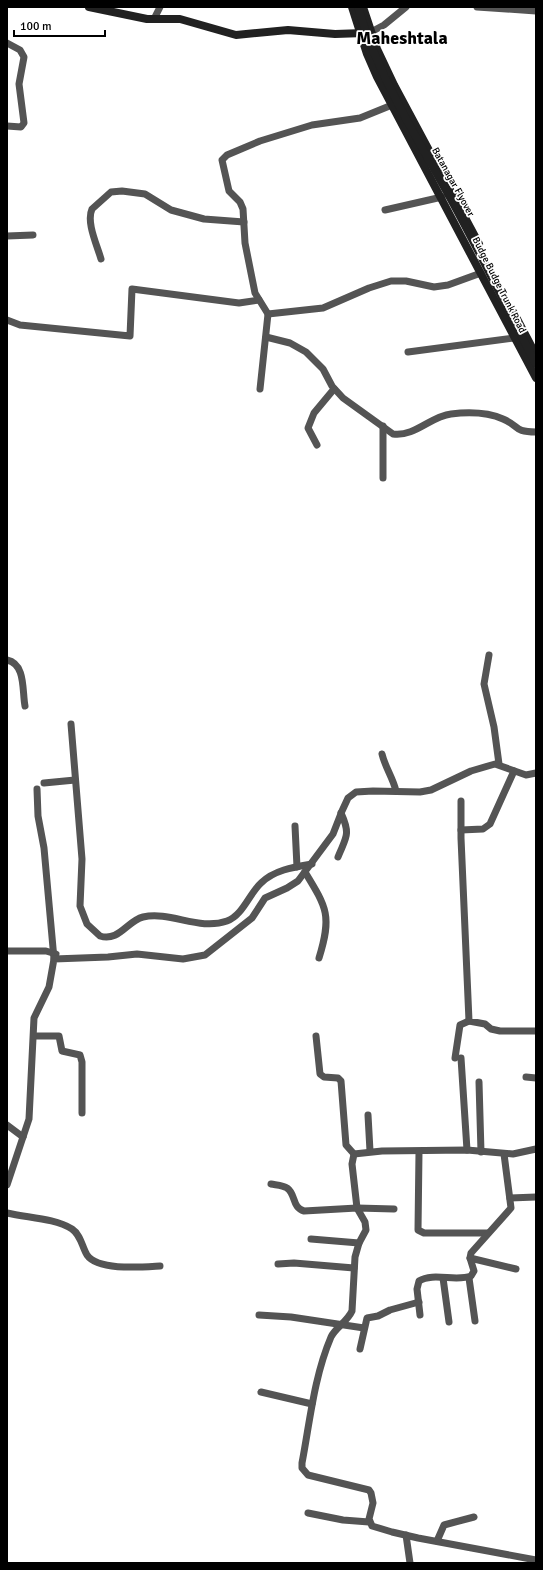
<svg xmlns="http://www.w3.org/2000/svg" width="543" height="1570" font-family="Signika,sans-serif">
  <rect width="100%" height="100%" fill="#fff"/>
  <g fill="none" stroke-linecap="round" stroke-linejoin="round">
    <g stroke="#545454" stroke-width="7">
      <path d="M477 7 536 11"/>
      <path d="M154 19 160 7"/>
      <path d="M371 32 384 25 406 7"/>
      <path d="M7 43 20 50 24 57 19 84 24 123 21 127 7 126"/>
      <path d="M385 210 442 197"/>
      <path d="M7 236 33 235"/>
      <path d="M101 259C97 245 86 222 92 209L111 192 122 191 145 194 171 210 204 219 244 222"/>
      <path d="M268 314 323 308 369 288 391 281H406L434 287 448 285 481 273"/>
      <path d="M7 320 20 325 130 336 132 289 239 303 259 300"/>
      <path d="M266 337 290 343 306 352 323 369 332 386 343 398 393 434C415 437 431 416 451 414 468 412 487 412 503 419 520 426 513 432 536 432"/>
      <path d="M408 352 514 338"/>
      <path d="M260 389 268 314 255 293 245 243 243 209 240 202 229 191 222 160 227 155 260 141 312 125 360 118 392 105"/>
      <path d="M383 426V478"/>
      <path d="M317 445 308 428 314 413 334 389"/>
      <path d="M489 655 484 684 494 727 499 764"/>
      <path d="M7 660C26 664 22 691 25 706"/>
      <path d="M71 724 82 859 80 906 87 924 100 936C119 942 127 921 143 917 171 911 199 931 227 921 243 915 249 894 261 883 274 870 294 867 312 864"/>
      <path d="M382 754C385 767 393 778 396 791"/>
      <path d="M44 783 75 780"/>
      <path d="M37 789 38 816 44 848 54 959"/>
      <path d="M461 801V838L469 1021 485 1024 491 1029 500 1031H536"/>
      <path d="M295 826 297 867"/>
      <path d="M461 830 483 829 490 824 514 771"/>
      <path d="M338 857C346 837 351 835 341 813"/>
      <path d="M305 872C327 908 332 916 319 958"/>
      <path d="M7 951H46L56 954"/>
      <path d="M34 1036H59L62 1051 80 1055 82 1062V1113"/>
      <path d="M316 1036 320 1074 324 1077 338 1078 341 1081 346 1145 354 1154"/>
      <path d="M455 1058 460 1025 469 1021"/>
      <path d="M461 1058 467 1150"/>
      <path d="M526 1077 536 1078"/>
      <path d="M479 1082 481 1152"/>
      <path d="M368 1115 370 1151"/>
      <path d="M7 1125 23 1137"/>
      <path d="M536 1149 513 1154 467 1150 382 1151 354 1154 352 1164 357 1208 365 1222 366 1230 359 1243 355 1257 352 1311C347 1322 336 1327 331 1337 314 1377 310 1421 302 1463V1468L308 1475 369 1490 371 1493 373 1503 369 1519 372 1526 392 1532 418 1538 536 1560"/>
      <path d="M419 1152 418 1230 424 1233H488"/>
      <path d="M271 1184C276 1185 283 1185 287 1188 296 1194 292 1208 304 1211L357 1208 394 1209"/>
      <path d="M7 1185 29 1119 34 1018 49 987 54 959 108 957 137 954 183 959 205 955 252 918 265 898 287 888 298 881 333 834 342 811 348 798 356 792 373 791 420 792 431 790 471 771 495 764 526 775 536 773"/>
      <path d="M510 1198 536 1197"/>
      <path d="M7 1213C28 1218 54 1218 72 1229 81 1235 82 1247 87 1255 98 1271 142 1267 160 1266"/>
      <path d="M311 1239 359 1243"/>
      <path d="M470 1258 516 1269"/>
      <path d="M278 1264 294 1263 354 1268"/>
      <path d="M443 1278 449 1322"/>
      <path d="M469 1278 475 1321"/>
      <path d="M259 1315 291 1317 364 1328"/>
      <path d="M420 1315 417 1289 419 1281C433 1272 456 1282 471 1276L474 1271 470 1258 471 1253 511 1208 504 1154"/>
      <path d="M360 1349 367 1318 378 1316 390 1310 419 1302"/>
      <path d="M261 1392 312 1404"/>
      <path d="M308 1513 343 1520 369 1522"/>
      <path d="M406 1535 410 1563"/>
      <path d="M437 1541 444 1525 474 1517"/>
    </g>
    <g stroke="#212121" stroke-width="8">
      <path d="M89 7 147 19H180L236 35 288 30 335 34 364 33"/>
      <path d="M352 7 367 54 377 77 536 378"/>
      <path d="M363 7 377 49 394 85 479 244"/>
      <path d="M514 313 536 355"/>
    </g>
    <path stroke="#212121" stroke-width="8" d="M358 7C378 77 418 139 453 203 482 256 508 311 536 364"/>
  </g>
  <g text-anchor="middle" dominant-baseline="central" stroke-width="3.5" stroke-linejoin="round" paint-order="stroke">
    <g font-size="10" fill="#000" stroke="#fff">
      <text transform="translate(453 182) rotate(61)">Batanagar Flyover</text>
      <text transform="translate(499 285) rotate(63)">Budge Budge Trunk Road</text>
    </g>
    <g font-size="18" font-weight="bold" fill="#000" stroke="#fff">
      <text x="402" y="38">Maheshtala</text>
    </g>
  </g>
  <rect width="543" height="1570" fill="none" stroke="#000000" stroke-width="16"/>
  <path d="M14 30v6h91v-6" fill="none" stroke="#000000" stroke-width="2"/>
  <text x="20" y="30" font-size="12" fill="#000000" stroke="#ffffff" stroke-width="3" paint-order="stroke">100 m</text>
</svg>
